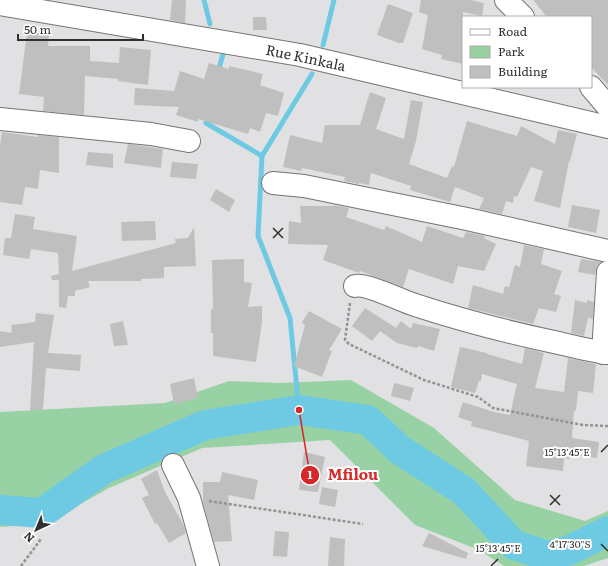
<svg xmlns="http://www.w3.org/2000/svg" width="608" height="566" font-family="Literata,serif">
  <rect width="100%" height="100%" fill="#e1e1e3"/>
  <path fill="#98d2a4" d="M351 380 434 428 515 500 585 521 608 511V558L584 566H504L479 550 415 525 330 440 202 448 109 488 45 524 0 527V412L165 403 229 381 279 383Z"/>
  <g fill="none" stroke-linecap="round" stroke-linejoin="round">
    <g stroke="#6dcae2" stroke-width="5">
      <path d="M204 0 210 24"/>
      <path d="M323 45 334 0"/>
      <path d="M218 72 223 54"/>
      <path d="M208 115 206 123 262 156 258 236 290 318 299 410"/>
      <path d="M262 156 312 74"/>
    </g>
    <path stroke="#6dcae2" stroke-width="30" d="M0 510 42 513 104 469 205 425 299 410 368 420 400 450 464 491 514 545 548 556 570 550 608 531"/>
  </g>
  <g fill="#bfbfc0">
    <path d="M172 0H186L185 23 170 20Z"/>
    <path d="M421 0H471L484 3 482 16 463 12V64L441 59 442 55 422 49 428 15 419 12Z"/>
    <path d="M533 0H608V85L591 67V17H547Z"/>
    <path d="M388 4 413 13 403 43H399L377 35Z"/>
    <path d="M253 17H266L267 30H253Z"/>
    <path d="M27 33H49L48 46H90V61L119 63 120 47 151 50 148 85 118 81V79L85 76 84 115 43 111 44 97 19 94Z"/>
    <path d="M209 63 229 69V66L263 74 260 85 284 93 278 116 266 113 260 132 250 128 248 134 198 119V122L176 115 179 107 134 105 135 88 174 91 180 71 204 79Z"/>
    <path d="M370 92 386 98 376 129 404 139 411 100 423 102 416 141 409 164 447 178 452 166 454 167 467 121 517 136 521 126 555 144 558 130 577 134 570 161H569L560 208 534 201 543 171 531 167 517 197 514 196 513 203 506 201 502 214 479 209 484 198 455 187 450 202 410 190 411 186 371 173 369 185 359 183V184L344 181 345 177 302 168 301 171 283 167 290 135 322 143 325 125H360Z"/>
    <path d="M2 132 38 137V135L59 137V173L40 170 38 189 25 187 22 205 0 202V145Z"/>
    <path d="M128 144 163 149 161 168 124 163Z"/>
    <path d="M88 152 113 154V168L86 165Z"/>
    <path d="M172 162 198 164 196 179 170 177Z"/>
    <path d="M216 189 235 200 229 212 210 200Z"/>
    <path d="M334 205 349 208 346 217 384 230 386 226 422 242 427 226 463 238 466 232 485 236 484 238 496 244 484 271 458 266 453 284 409 269 403 287 360 271 359 273 323 260 328 245 288 244 289 221 301 223 300 206H334Z"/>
    <path d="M572 205 600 210 596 233 568 227Z"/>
    <path d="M15 214 35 217 33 229 77 236 72 271 176 243 175 239 188 238 194 227 196 266 164 267V278L141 279V281H88L90 287 75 291V296H68L66 308 59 307V280H52L51 276 59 274 58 253 31 249 29 259 3 255 5 238H11Z"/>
    <path d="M155 221 156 240 122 241 121 222Z"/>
    <path d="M524 245 544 249 541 264 562 271 554 294 561 296 556 312 539 308 533 324 468 308 473 285 503 294 505 286 509 287 515 265 520 267Z"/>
    <path d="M244 259V282L252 283 248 307 262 306V322L256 362 213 356V333H211V309H213L212 260Z"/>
    <path d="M581 259 601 262 597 265 595 275 578 272Z"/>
    <path d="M575 300 587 303V300L594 302 593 319 588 318 584 336 571 333Z"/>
    <path d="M365 308 396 328 401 321 411 329 413 323 440 329 434 351 418 346 417 348 397 343 380 331 372 341 352 326Z"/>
    <path d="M309 311 342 329 329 350 332 351 322 377 294 366 305 325 302 322Z"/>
    <path d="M36 313 54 315 48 353 81 355 80 371 46 368 43 410H30L34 342 0 347V331L12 333 11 325 35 322Z"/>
    <path d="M123 321 128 345 114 346 110 324Z"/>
    <path d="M460 347 487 353V354L522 364 525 348 544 353 535 388 564 392 568 358 596 364 593 393 578 391 576 411 574 410 572 438 599 442 597 458 570 455V459L564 458 563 471 526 466 529 441 471 426 472 422 458 417 463 402 494 412 510 415 517 384 482 374 481 381H479L475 393 451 387Z"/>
    <path d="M194 378 198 398 174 404 170 384Z"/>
    <path d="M394 383 414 388 410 401 391 396Z"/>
    <path d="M304 452 325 457 318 492 299 490Z"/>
    <path d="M157 470 165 492 184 526 186 533 169 543 157 523 155 524 142 498 149 495 141 479Z"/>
    <path d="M222 472 258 480 254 500 228 495 232 541 214 542 203 503V482H220Z"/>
    <path d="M322 487 338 490 335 507 319 504Z"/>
    <path d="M275 531 289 532 287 557 273 556Z"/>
    <path d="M429 533 468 553 466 559 422 546Z"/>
    <path d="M330 537 345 539 344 566H328Z"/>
  </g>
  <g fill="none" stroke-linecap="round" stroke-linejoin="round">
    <defs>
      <g id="minor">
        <path d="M506 0 523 17"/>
        <path d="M0 4 300 55 608 127"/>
        <path d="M591 87 608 107"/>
        <path d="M0 119 151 134 189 141"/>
        <path d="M273 183 304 186 467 219 608 251"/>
        <path d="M355 286C366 283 402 301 415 305 461 320 507 332 554 342 572 346 590 351 608 353"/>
        <path d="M603 353 608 272"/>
        <path d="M173 465 189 498 208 566"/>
      </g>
    </defs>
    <use href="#minor" stroke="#747475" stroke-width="24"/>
    <g stroke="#939395" stroke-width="2.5" stroke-dasharray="3 2" stroke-linecap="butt">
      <path d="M350 303 345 340 349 344 424 380 478 397 493 408 583 425 608 426"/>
      <path d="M209 501 363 524"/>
      <path d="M21 566 41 539"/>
    </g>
    <use href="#minor" stroke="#fff" stroke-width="22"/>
  </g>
  <path fill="none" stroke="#303031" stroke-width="1.5" d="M273 228 283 238M273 238 283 228M601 452 608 445M550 495 560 505M550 505 560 495M601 544 608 551M491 566 498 559"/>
  <g text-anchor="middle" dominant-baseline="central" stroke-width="4" stroke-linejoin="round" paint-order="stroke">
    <g font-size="14" fill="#303031" stroke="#fff">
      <text transform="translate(306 57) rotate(12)">Rue Kinkala</text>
    </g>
  </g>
  <g font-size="10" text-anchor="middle" fill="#303031" stroke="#fff" stroke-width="4" stroke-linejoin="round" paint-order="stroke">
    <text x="567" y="456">15°13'45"E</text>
    <text x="570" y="548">4°17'30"S</text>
    <text x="498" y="552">15°13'45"E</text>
  </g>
  <path fill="none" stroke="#d62828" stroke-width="1.5" d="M299 410L310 475"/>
  <g fill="#d62828" stroke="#fff" stroke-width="1.5">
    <circle cx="299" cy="410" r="4"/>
    <circle cx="310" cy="475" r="10"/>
  </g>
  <g font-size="12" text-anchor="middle" font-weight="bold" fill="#fff">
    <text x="310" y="479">1</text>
  </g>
  <g font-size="15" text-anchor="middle" font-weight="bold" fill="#d62828" stroke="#fff" stroke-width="4" stroke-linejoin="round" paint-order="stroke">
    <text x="353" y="480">Mfilou</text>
  </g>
  <rect x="462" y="16" width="130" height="72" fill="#ffffff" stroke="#acacad"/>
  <rect x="470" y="29" width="20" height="6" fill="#ffffff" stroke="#acacad"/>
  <text x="498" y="36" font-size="12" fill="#303031">Road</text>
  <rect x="470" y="46" width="20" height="12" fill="#98d2a4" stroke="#acacad"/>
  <text x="498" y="56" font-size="12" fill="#303031">Park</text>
  <rect x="470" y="66" width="20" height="12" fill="#bfbfc0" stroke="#acacad"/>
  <text x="498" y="76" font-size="12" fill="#303031">Building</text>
  <g transform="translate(36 530) rotate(224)" stroke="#ffffff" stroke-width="3" paint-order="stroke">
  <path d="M0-3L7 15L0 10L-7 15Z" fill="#303031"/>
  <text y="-6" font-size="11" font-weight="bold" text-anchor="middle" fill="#303031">N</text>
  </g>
  <path d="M18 34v6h125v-6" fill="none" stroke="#303031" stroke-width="2"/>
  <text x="24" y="34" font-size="12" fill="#303031" stroke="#ffffff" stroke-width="3" paint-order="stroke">50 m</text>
</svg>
